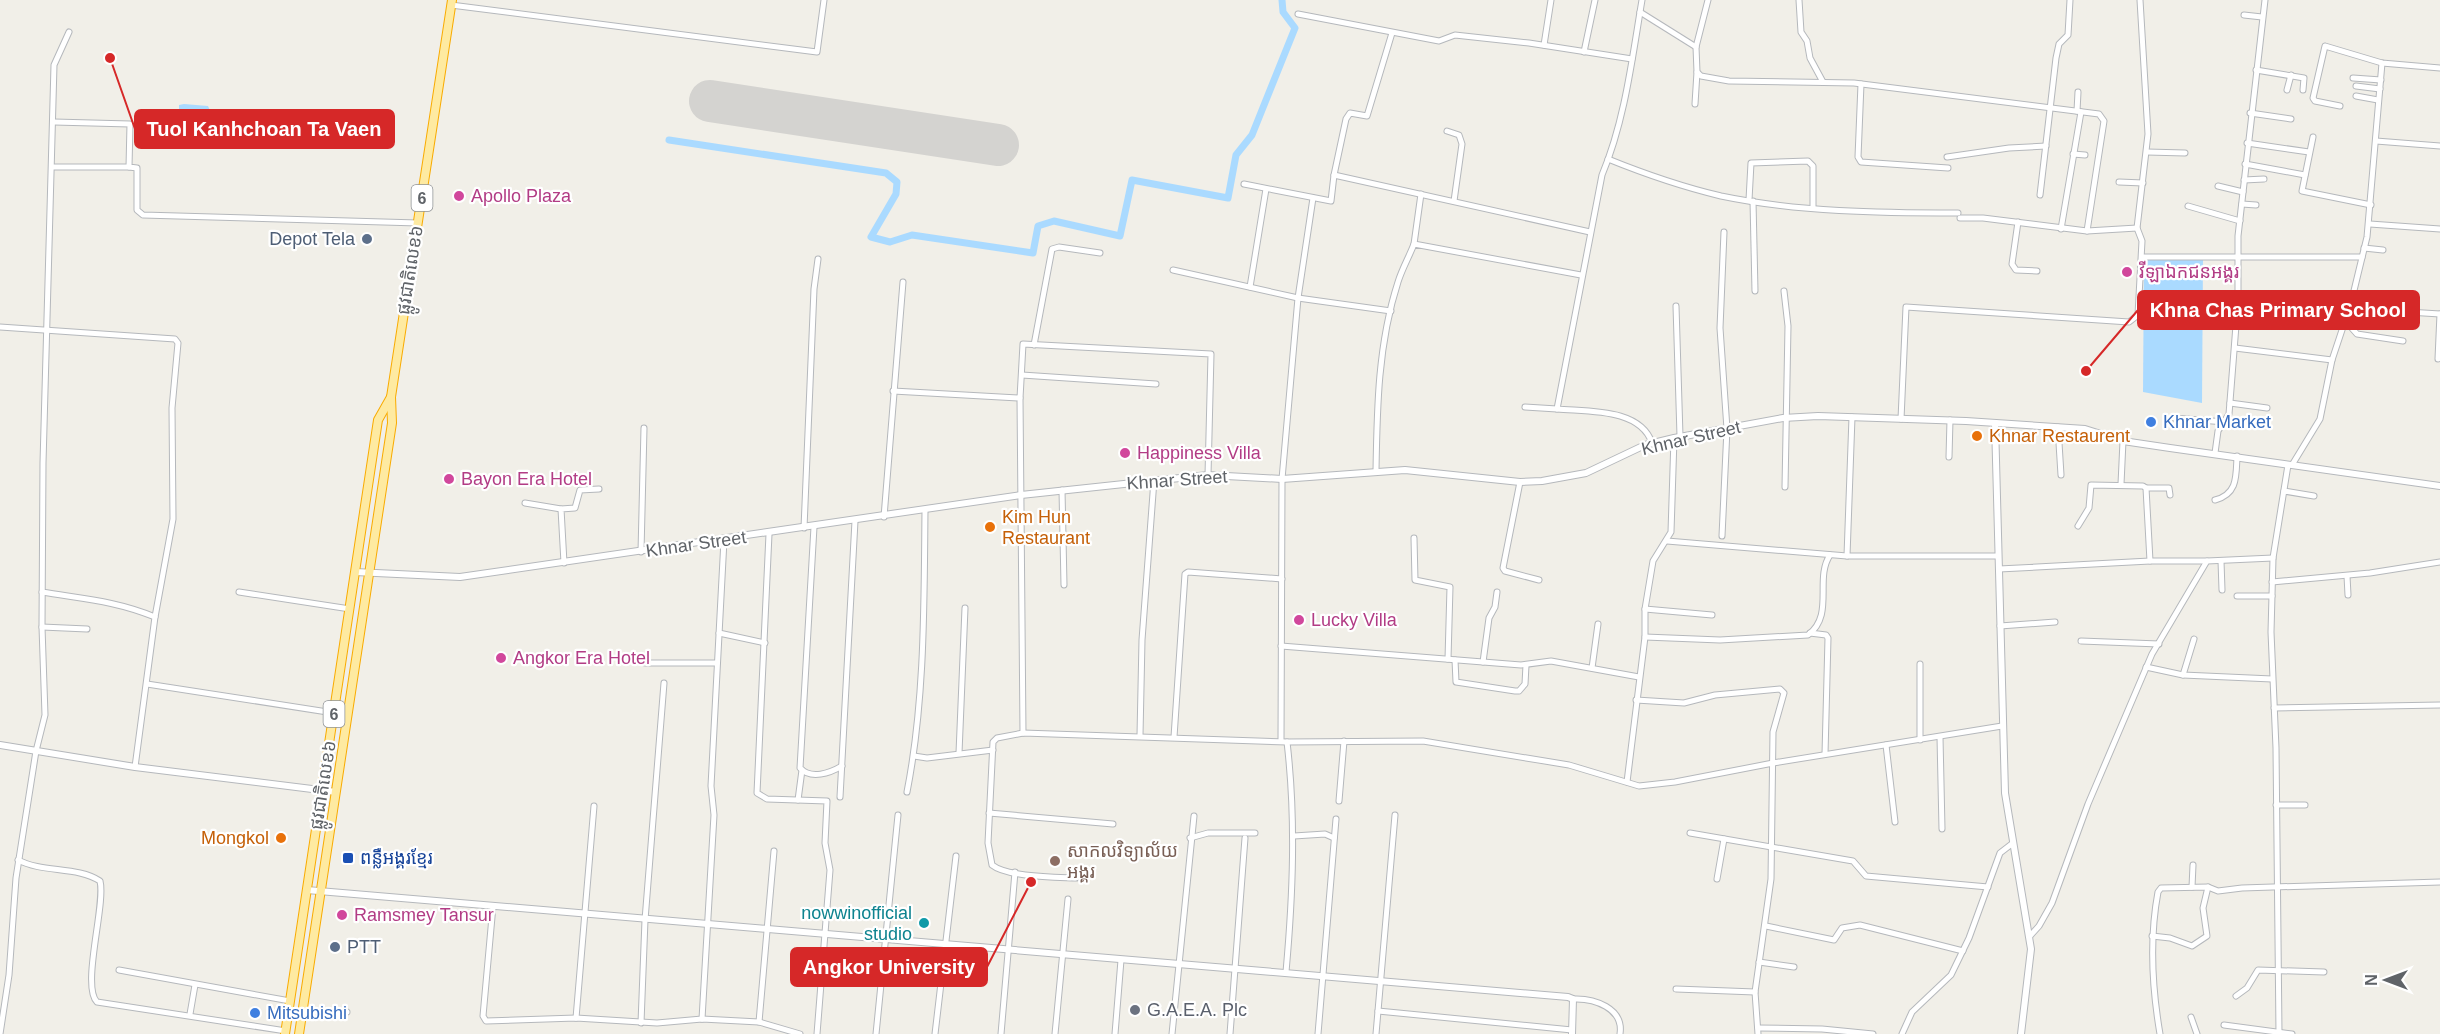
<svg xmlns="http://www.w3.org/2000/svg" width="2440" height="1034" font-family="Helvetica,'Noto Sans Khmer',sans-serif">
  <rect width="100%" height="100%" fill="#f1efe8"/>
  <g fill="#aadaff">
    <path d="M184 104 208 106 211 113 207 124 179 122V105Z"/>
    <path d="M2144 258H2203L2202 403 2143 392Z"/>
  </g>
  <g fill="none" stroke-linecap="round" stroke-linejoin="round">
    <path stroke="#aadaff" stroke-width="7" d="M669 140 886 173 897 182 896 194 871 237 890 242 912 235 1033 253 1038 226 1054 221 1120 236 1132 180 1228 198 1236 155 1252 135 1295 28 1283 12 1282 0"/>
    <path stroke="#d4d3d0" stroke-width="42" d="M710 101 998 145"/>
    <defs>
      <g id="minor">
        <path d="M1642 0C1632 59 1625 120 1602 175L1557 409C1588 412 1640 408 1652 443"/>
        <path d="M1708 0 1696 47 1697 72 1701 76 1729 81 1854 83 2099 114 2104 121 2087 231"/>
        <path d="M1799 0 1801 32 1807 41 1810 58 1823 82"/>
        <path d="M451 5 817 52 824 0"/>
        <path d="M1640 12 1696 47"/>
        <path d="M1298 14 1439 41 1455 35 1529 43 1632 59"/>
        <path d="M2244 15 2262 17"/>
        <path d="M1544 45 1551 0"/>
        <path d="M1584 52 1595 0"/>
        <path d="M2256 70 2304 78 2303 90"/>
        <path d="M2353 78 2381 80"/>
        <path d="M1861 84 1858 157 1861 162 1948 168"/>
        <path d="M2356 86 2380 89"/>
        <path d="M2287 90 2291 75"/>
        <path d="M2356 96 2378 100"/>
        <path d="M1695 104 1697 72"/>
        <path d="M2340 106 2315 101 2313 98 2325 46 2382 63 2440 68"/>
        <path d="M2077 111 2078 92"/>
        <path d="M2250 113 2291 119"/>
        <path d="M54 122 130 124 129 167 137 168V210L143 215 418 223"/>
        <path d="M1447 131 1459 135 1462 144 1454 201"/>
        <path d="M2313 137 2302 191 2371 205"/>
        <path d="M2376 141 2440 146"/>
        <path d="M2247 143 2309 152"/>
        <path d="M2147 152 2185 153"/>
        <path d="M2073 154 2085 155"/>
        <path d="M1947 157 2009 148 2046 146"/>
        <path d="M1608 159C1645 174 1683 187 1721 196 1798 212 1880 213 1958 213"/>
        <path d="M2245 164 2305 175"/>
        <path d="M52 167H129"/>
        <path d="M1334 175 1590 232"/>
        <path d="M2244 180 2264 179"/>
        <path d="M2119 182 2143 183"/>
        <path d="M1244 184 1331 201 1334 175 1346 119 1350 113 1367 116 1392 33"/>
        <path d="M2218 186 2243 192"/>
        <path d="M2040 195 2056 58 2059 44 2068 35 2070 0"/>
        <path d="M1749 200 1751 163 1808 161 1813 166V208"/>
        <path d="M1753 201 1755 291"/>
        <path d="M2242 204 2256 205"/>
        <path d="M2188 206 2240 221"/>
        <path d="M1960 218H1983L2087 231 2137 228"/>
        <path d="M2018 222 2012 264 2016 270 2037 271"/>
        <path d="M2370 224 2440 229"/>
        <path d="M2061 229 2081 112"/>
        <path d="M1414 244 1421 194"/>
        <path d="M2364 248 2383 250"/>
        <path d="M2142 257H2362"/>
        <path d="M1173 270 1298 298 1391 311"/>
        <path d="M1250 287 1266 189"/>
        <path d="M1784 291 1788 326 1785 487"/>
        <path d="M2352 296 2384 303"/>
        <path d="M2238 300 2351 303 2392 311 2440 314"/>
        <path d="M1676 306 1680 436"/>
        <path d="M2344 325H2349L2357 334 2403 341"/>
        <path d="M0 327 175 339 178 343 172 408 173 519 155 617 135 767"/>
        <path d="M1034 345 1052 249 1059 247 1100 253"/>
        <path d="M2235 348 2332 360"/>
        <path d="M2438 359 2440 314"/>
        <path d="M1022 375 1156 384"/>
        <path d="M893 391 1020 398"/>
        <path d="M2230 403 2267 408"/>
        <path d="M1525 407 1557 409"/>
        <path d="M2174 418 2225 422"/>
        <path d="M1901 419 1906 307 2129 322 2138 315 2142 241 2137 228 2148 134 2140 0"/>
        <path d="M2058 427 2061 475"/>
        <path d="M2215 453 2218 431 2229 414 2238 300V236L2265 0"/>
        <path d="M1949 457 1950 420"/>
        <path d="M2292 465 2320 419 2332 360 2351 303 2367 237 2382 63"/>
        <path d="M1376 471C1377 408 1378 344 1398 282 1402 269 1409 257 1414 244L1581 275"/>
        <path d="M1520 482 1503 568 1505 571 1539 580"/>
        <path d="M2121 484 2123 441"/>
        <path d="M2146 488H2169L2170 495"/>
        <path d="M1062 490 1064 585"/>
        <path d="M2284 491 2314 496"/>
        <path d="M2215 500C2238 494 2236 476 2237 456"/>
        <path d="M525 503 561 509"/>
        <path d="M884 517 903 282"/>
        <path d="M2078 526 2089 508 2091 485 2143 486 2146 488 2150 561H2207"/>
        <path d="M814 527 800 768C811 780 830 773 842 766"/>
        <path d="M804 528 814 289 818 259"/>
        <path d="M769 534 757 793 767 799 827 801 825 843 830 870 817 1034"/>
        <path d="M1722 536 1727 429 1720 328 1724 232"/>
        <path d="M1414 538 1415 580 1450 587 1448 659"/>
        <path d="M1667 541 1847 556H1998"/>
        <path d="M641 552 644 428"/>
        <path d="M1847 556 1852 417"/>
        <path d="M2221 561 2222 590"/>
        <path d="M564 563 561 509 575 508 580 490 599 489"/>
        <path d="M1999 569 2150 561"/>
        <path d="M2347 576 2348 595"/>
        <path d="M2272 582 2370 573 2440 562"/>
        <path d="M42 592C84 599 116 601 155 617"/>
        <path d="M239 592 350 609"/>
        <path d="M2237 596H2272"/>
        <path d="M1645 609 1712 615"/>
        <path d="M2000 626 2055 622"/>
        <path d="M42 627 87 629"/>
        <path d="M719 633 765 643"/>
        <path d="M1810 633 1826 635 1828 638 1825 754"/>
        <path d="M1645 637 1720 640 1808 635C1835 615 1814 579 1830 555"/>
        <path d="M2081 641 2159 644"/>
        <path d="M1281 646 1521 665 1551 661 1639 677"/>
        <path d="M1455 660 1456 682 1515 691H1519L1525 684 1526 665"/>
        <path d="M1483 662 1489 618 1495 607 1497 592"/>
        <path d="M645 663H717"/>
        <path d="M2146 667 2183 675 2272 679"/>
        <path d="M1592 668 1598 624"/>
        <path d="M2183 675 2194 639"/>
        <path d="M147 684 334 713"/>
        <path d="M1636 700 1684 703 1715 695 1780 689 1784 693 1773 732 1771 879 1755 992 1758 1034"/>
        <path d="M2274 708 2440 705"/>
        <path d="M1023 733 1020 398 1023 344 1211 354 1208 475"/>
        <path d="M1140 735 1142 640 1154 480"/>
        <path d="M1174 737 1185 574 1188 572 1282 579"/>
        <path d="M1940 737 1942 829"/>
        <path d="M1920 740V664"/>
        <path d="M1281 741 1282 479 1298 298 1313 198"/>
        <path d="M1886 745 1895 822"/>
        <path d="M959 753 965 608"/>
        <path d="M914 756 927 758 993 750"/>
        <path d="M1627 782 1645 637V609L1653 561 1671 532 1674 438"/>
        <path d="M907 792C925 700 924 604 925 511"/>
        <path d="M840 797 855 521"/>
        <path d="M798 800 802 770"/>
        <path d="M1339 801 1344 741"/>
        <path d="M2276 805H2305"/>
        <path d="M989 813 1113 824"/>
        <path d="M1690 833 1853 861 1866 876 1988 887"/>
        <path d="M1294 836 1325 834 1334 838"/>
        <path d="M1190 838 1208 833H1255"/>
        <path d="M18 860C43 873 77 866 100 881 106 904 81 986 97 1002L286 1031"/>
        <path d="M1076 878C1055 877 1007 877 992 865L988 843 993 742 997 738 1023 733 1287 742 1423 741 1569 765 1639 786 1675 782 1773 763 2002 726"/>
        <path d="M1717 879 1724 839"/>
        <path d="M2192 887 2193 865"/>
        <path d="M493 906 483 1016 486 1021 576 1018 657 1023 702 1019 759 1022 800 1034"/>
        <path d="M1766 926 1834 940 1842 928 1860 925 1963 951"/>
        <path d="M2030 936 2039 926 2052 903 2088 804 2152 654 2207 561 2273 558"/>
        <path d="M2152 936 2170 938 2192 946 2207 936 2203 908 2208 887"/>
        <path d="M1759 962 1794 967"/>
        <path d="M119 970 290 1001"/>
        <path d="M1286 972C1293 894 1296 819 1287 742"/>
        <path d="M1676 989 1755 992"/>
        <path d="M2236 996 2247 988 2258 970 2324 972"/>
        <path d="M1573 999C1594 998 1624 1008 1620 1034"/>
        <path d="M1378 1011 1572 1030"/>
        <path d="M303 1012H347"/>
        <path d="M190 1014 195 985"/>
        <path d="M2191 1017 2197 1034"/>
        <path d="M576 1018 594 806"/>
        <path d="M702 1019 714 815 711 786 724 540"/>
        <path d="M759 1022 774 851"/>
        <path d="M641 1023 645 920 664 683"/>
        <path d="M2224 1025 2292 1034"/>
        <path d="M1758 1028 1822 1029 1873 1034"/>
        <path d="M0 1034 9 975 16 878 36 751 45 715 42 627 43 463 54 65 69 32"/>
        <path d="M876 1034 898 815"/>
        <path d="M935 1034 956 856"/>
        <path d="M1001 1034 1015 872"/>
        <path d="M1055 1034 1068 899"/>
        <path d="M1115 1034 1121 960"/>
        <path d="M1172 1034 1194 816"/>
        <path d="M1230 1034 1245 838"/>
        <path d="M1318 1034 1336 819"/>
        <path d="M1376 1034 1395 815"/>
        <path d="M1902 1034 1912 1012 1951 975 1969 938 2000 853 2013 843"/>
        <path d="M2160 1034C2152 987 2149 940 2158 892L2161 888 2208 887 2218 891 2242 888 2440 882"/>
        <path d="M2279 1034 2276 748 2271 632 2273 558 2288 465"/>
      </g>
      <g id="tertiary">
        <path d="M1995 423 2005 793 2031 949 2021 1034"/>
        <path d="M355 572 460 577 1021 495 1208 475 1282 479 1405 470 1520 482 1542 481 1586 473 1645 445 1674 438 1783 418 1818 416 1966 421 2085 429 2123 441 2170 448 2440 486"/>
        <path d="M0 745 135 767 336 792"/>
        <path d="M307 890 1568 997 1573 999 1572 1034"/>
      </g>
      <g id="trunk">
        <path d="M285 1034 378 420 391 397"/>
        <path d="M299 1034 392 423 391 397 452 0"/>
      </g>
    </defs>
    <use href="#minor" stroke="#b5b8bc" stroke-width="7"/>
    <use href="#tertiary" stroke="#b5b8bc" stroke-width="8"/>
    <use href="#trunk" stroke="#f9ab00" stroke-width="10"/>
    <use href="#minor" stroke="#fff" stroke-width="5"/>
    <use href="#tertiary" stroke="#fff" stroke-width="6"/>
    <use href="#trunk" stroke="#feeaa1" stroke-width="8"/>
  </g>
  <g fill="#d1479c" stroke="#fff" stroke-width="2">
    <circle cx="459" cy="196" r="6"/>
    <circle cx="2127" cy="272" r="6"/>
    <circle cx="1125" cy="453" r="6"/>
    <circle cx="449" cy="479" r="6"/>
    <circle cx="1299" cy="620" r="6"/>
    <circle cx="501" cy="658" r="6"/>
    <circle cx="342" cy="915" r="6"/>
  </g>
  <g fill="#5c6f8a" stroke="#fff" stroke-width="2">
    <circle cx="367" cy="239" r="6"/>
    <circle cx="335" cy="947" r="6"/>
  </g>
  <g fill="#3f7fe0" stroke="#fff" stroke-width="2">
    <circle cx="2151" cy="422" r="6"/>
    <circle cx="255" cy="1013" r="6"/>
  </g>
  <g fill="#e8710a" stroke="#fff" stroke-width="2">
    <circle cx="1977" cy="436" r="6"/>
    <circle cx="990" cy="527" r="6"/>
    <circle cx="281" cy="838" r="6"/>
  </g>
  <rect fill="#1a4fb4" stroke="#fff" stroke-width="2" x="342" y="852" width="12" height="12" rx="3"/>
  <circle fill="#8d6e63" stroke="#fff" stroke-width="2" cx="1055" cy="861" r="6"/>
  <circle fill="#0f9aa8" stroke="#fff" stroke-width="2" cx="924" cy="923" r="6"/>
  <circle fill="#6b7280" stroke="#fff" stroke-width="2" cx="1135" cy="1010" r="6"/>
  <g text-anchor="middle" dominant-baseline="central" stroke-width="4.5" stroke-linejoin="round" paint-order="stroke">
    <g fill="#fff" stroke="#8f9295" stroke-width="1.5">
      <rect x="411.5" y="185" width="21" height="26" rx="4.5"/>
      <rect x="323.5" y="701" width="21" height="26" rx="4.5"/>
    </g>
    <g font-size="16" font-weight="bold" fill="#5f6368">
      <text x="422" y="198">6</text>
      <text x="334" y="714">6</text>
    </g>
    <g font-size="18" fill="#b23c85" stroke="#fff" text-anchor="start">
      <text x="471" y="196">Apollo Plaza</text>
      <text x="2139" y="272">វីឡាឯកជនអង្គរ</text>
      <text x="1137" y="453">Happiness Villa</text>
      <text x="461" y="479">Bayon Era Hotel</text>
      <text x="1311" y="620">Lucky Villa</text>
      <text x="513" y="658">Angkor Era Hotel</text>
      <text x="354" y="915">Ramsmey Tansur</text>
    </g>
    <g font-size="18" fill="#4e5e75" stroke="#fff" text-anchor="end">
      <text x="355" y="239">Depot Tela</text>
      <text x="347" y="947" text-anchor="start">PTT</text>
    </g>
    <g font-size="18" fill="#5f6368" stroke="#fff">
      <text transform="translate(410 270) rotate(-81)">ផ្លូវជាតិលេខ៦</text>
      <text transform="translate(1691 438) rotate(-13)">Khnar Street</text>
      <text transform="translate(1177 480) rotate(-4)">Khnar Street</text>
      <text transform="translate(696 544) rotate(-8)">Khnar Street</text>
      <text transform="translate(323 785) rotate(-81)">ផ្លូវជាតិលេខ៦</text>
    </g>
    <g font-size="18" fill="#366cbe" stroke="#fff" text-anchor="start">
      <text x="2163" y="422">Khnar Market</text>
      <text x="267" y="1013">Mitsubishi</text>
    </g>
    <g font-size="18" fill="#c56008" stroke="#fff" text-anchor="start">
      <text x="1989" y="436">Khnar Restaurent</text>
      <text x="1002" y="517">Kim Hun<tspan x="1002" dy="21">Restaurant</tspan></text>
      <text x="269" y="838" text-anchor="end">Mongkol</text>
    </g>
    <g font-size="18" fill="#785e54" stroke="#fff" text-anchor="start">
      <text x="1067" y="851">សាកលវិទ្យាល័យ<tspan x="1067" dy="21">អង្គរ</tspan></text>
    </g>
    <g font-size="18" fill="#164399" stroke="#fff" text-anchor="start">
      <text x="360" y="858">ពន្លឺអង្គរខ្មែរ</text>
    </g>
    <g font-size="18" fill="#0d838f" stroke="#fff" text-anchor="end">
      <text x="912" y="913">nowwinofficial<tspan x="912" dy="21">studio</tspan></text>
    </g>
    <g font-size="18" fill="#5b616d" stroke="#fff" text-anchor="start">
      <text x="1147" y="1010">G.A.E.A. Plc</text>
    </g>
  </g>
  <path fill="none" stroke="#d62828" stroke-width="2" d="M110 58L135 129M2086 371L2138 310M1031 882L987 967"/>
  <g fill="#d62828" stroke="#fff" stroke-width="2">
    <circle cx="110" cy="58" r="6"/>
    <circle cx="2086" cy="371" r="6"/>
    <circle cx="1031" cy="882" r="6"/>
  </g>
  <g fill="#d62828" stroke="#d62828" stroke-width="2">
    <rect x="135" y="110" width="259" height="38" rx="6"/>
    <rect x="2138" y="291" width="281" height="38" rx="6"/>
    <rect x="791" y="948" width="196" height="38" rx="6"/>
  </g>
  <g font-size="20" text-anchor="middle" font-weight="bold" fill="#fff">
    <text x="264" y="136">Tuol Kanhchoan Ta Vaen</text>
    <text x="2278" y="317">Khna Chas Primary School</text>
    <text x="889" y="974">Angkor University</text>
  </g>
  <g transform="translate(2386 980) rotate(270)" stroke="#ffffff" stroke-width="4.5" paint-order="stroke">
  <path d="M0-4.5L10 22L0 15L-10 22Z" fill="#5f6368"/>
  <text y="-9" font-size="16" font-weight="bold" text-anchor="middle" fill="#5f6368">N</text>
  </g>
</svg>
